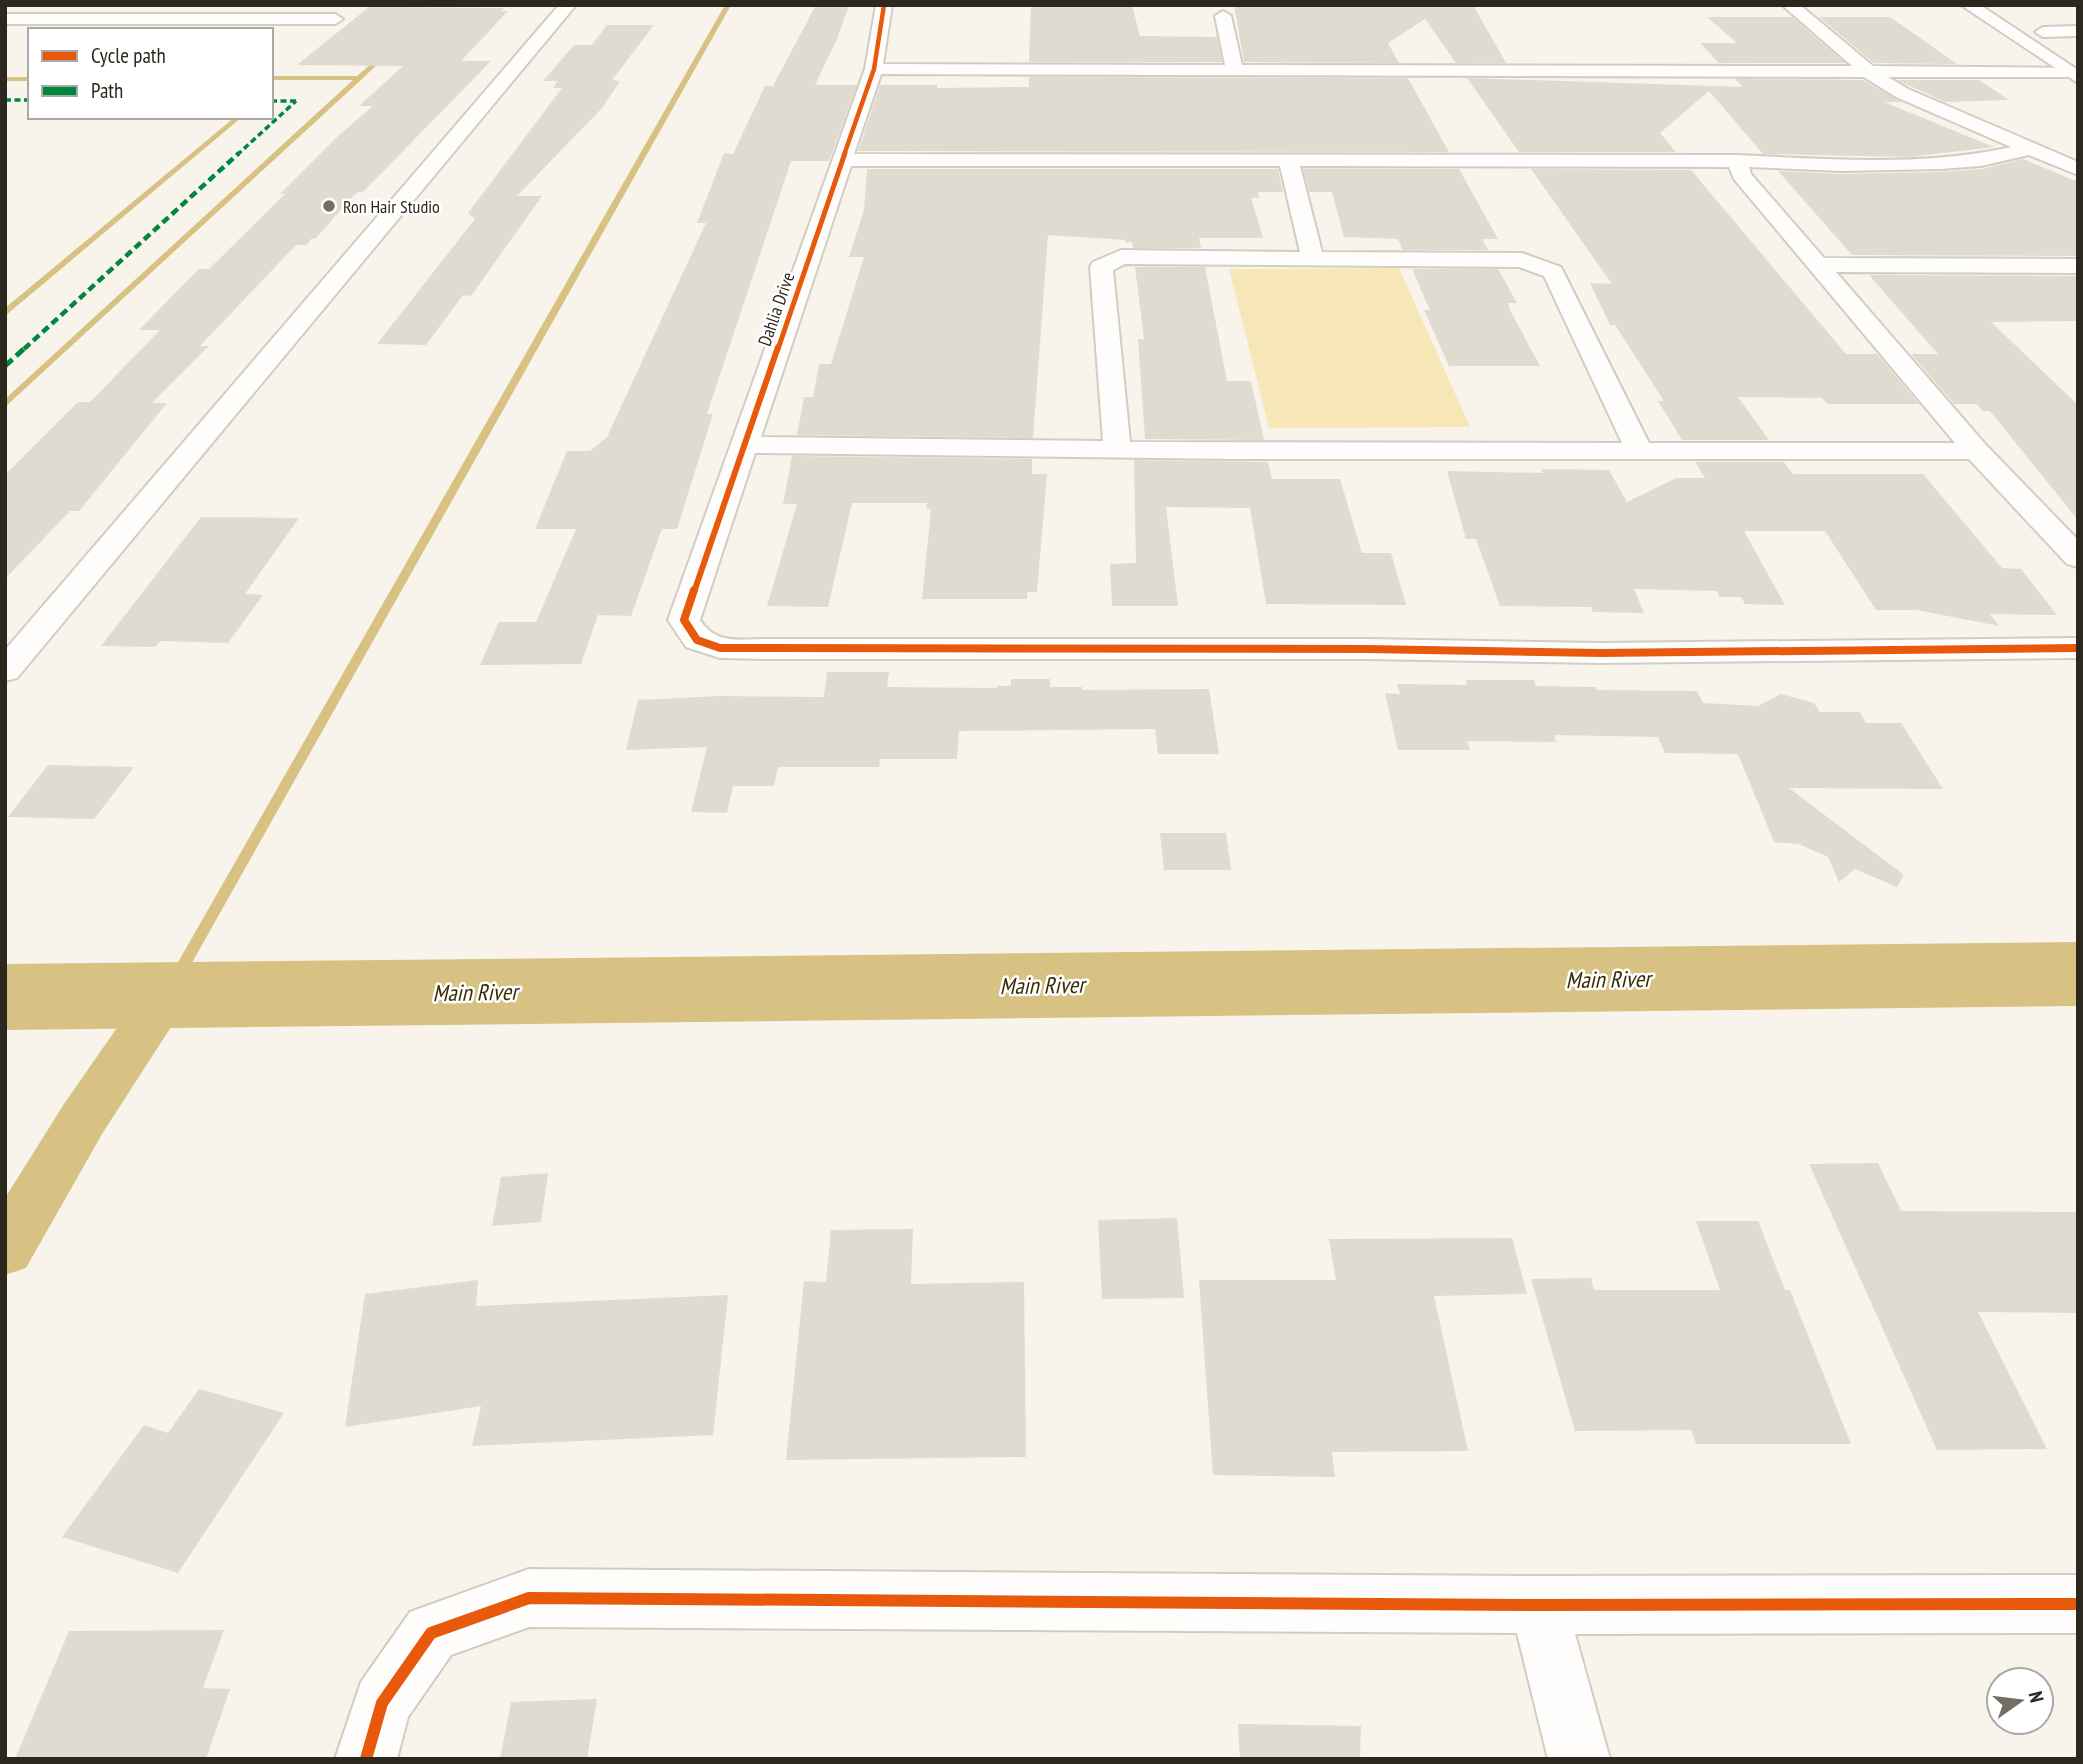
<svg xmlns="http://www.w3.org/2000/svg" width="2083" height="1764" font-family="'PT Sans Narrow',sans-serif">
  <rect width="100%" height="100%" fill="#f8f4eb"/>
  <path fill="#f7e6b6" d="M1399 268 1470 427 1269 428 1229 269Z"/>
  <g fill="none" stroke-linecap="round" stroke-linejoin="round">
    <g fill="#d8c283" fill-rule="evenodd">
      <path d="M725 5H731L171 1000H161L158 996 161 992Z"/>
      <path d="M387 50 389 53 362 79 5 407V399L353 80H271V76H357Z"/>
      <rect x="5" y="77" width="25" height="4"/>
      <path d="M235 117H242L5 316V308Z"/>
    </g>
    <path fill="#d8c283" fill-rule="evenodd" d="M166 977 184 983 191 996 102 1134 26 1268 5 1275V1198L64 1104 148 983Z"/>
    <path fill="#d8c283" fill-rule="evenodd" d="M2078 942V1006L5 1030V964Z"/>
  </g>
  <g fill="#dfdbd1">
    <path d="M816 5H849L837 39 815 85H857L829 161H791L707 414H713L677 529H662L631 616 598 615 581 664 480 665 499 622H536L576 529H535L567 451H590L607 437 706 223H697L724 153 733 154 765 86H773Z"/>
    <path d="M1031 5H1132L1140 36 1217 37 1222 62H1029Z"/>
    <path d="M1234 5H1473L1506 63H1456L1425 19 1388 43 1399 63 1244 62Z"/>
    <path d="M369 7 504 8 501 11H508L461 61H491L363 192H358L352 197 316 238 311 239 307 245H296L200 346H209L152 403H167L79 511H70L5 579V475L78 402H90L160 330H139L199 269H209L285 194H280L338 136 373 106H359L403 66 297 65Z"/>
    <path d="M1707 17H1792L1845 63H1719L1700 43H1737Z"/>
    <path d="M1819 17H1890L1957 64 1874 63Z"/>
    <path d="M607 25H654L612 80 620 81 602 108 517 196H542L471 296 463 295 426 345 377 344 475 219 468 213 562 88H553L558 81H543L574 45H592Z"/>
    <path d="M1029 77 1408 78 1449 152 858 151 880 85H937V88L1029 87Z"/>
    <path d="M1467 78 1743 87 1735 79 1863 80 1901 102H1884L1994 147 1909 157 1763 154 1709 91 1660 133 1676 152H1519Z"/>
    <path d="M1897 80H1979L2009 100 1945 102Z"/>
    <path d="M2023 159 2078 182V256L1852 255 1778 171 1841 174 1940 172 1982 169Z"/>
    <path d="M867 169H1278L1283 192H1258L1260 198H1251L1263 238H1199L1201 248H1133L1132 242H1125V240L1048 235 1033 438 797 435 804 397H813L819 364H831L864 257H849L864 210Z"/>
    <path d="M1303 169H1459L1498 239H1482L1488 250H1403L1398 239 1344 237 1332 192H1309Z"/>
    <path d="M1531 169 1691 170 1846 354H1877L1919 404H1827L1822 398 1738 397 1769 440H1682L1658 401H1664L1615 325H1610L1590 283 1612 284Z"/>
    <path d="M1135 267H1205L1227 381H1251L1264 440 1145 439 1138 339H1144Z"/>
    <path d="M1412 269H1498L1517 303H1508L1510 310 1540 366H1449L1424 310H1430Z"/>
    <path d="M1869 275 2078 276V321L1991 322 2078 405V520L1990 411H1983L1977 404H1954L1911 354H1938Z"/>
    <path d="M792 456 1032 459V474H1047L1037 592H1027V599H922L931 509 926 508 927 503H852L828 607 767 606 797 504H783Z"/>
    <path d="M1134 460 1268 462 1272 479H1340L1362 553H1391L1406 605 1266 604 1250 508 1166 507 1178 606H1112L1110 564 1136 563Z"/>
    <path d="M1695 462H1784L1793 474H1923L2002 568 2021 569 2057 615 1990 614 1999 626 1917 610H1876L1825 531H1744L1785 605 1745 604 1741 597H1720L1717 591 1634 589 1644 613 1593 612 1591 607 1500 606 1476 539H1466L1447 471 1543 473 1541 469 1609 470 1627 502 1676 478H1705Z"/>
    <path d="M201 517 299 518 245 594 263 595 228 643 160 641 155 647 101 646Z"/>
    <path d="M827 672H889L887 687 997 688V686H1011V679H1050V687H1082V690L1209 689 1219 754H1158L1155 729 959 731 957 759H880L879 767H778L774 786H733L727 813 691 812 707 747 626 750 638 700 719 696 824 697Z"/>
    <path d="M1466 680H1534L1536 686 1596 687 1597 690 1697 691 1703 703 1758 706 1781 694 1814 703 1820 712H1860L1866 723H1901L1943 789 1789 788 1904 875 1897 887 1855 869 1839 882 1828 857 1799 844 1774 842 1738 754 1665 753 1658 737 1554 735 1556 742 1467 741 1470 750H1398L1385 693 1400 694 1397 684 1467 685Z"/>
    <path d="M48 765 134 767 94 819 8 817Z"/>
    <path d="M1160 833H1226L1231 870H1164Z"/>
    <path d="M1878 1163 1901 1211 2078 1212V1313L1978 1312 2047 1449 1937 1450 1809 1164Z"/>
    <path d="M548 1173 541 1222 492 1226 501 1177Z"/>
    <path d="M1177 1218 1184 1298 1102 1299 1098 1220Z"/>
    <path d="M1696 1221H1758L1785 1290H1790L1851 1444H1696L1691 1430 1575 1431 1531 1279 1591 1278 1594 1290H1720Z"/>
    <path d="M913 1229 911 1284 1024 1282 1026 1457 786 1460 804 1281 826 1282 831 1230Z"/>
    <path d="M1512 1238 1527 1294 1434 1296 1468 1451 1332 1452 1335 1477 1213 1475 1199 1280H1336L1329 1239Z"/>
    <path d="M478 1280 476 1306 728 1295 713 1435 472 1446 481 1406 345 1427 365 1294Z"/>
    <path d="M199 1389 284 1413 178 1573 62 1537 144 1425 168 1433Z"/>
    <path d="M224 1630 203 1688 230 1689 206 1759H15L69 1631Z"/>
    <path d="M597 1699 587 1759H500L511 1702Z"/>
    <path d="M1238 1724 1361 1726 1360 1759H1240Z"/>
  </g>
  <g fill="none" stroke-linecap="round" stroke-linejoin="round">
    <defs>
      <g id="street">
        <path d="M876 5H892L883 64 1225 65 1215 16 1223 11 1231 16 1242 65 1852 66 1782 5H1800L1873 66 2073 68 2076 72 2067 77H1888L1908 89 2078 162V175L2029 155 1981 166 1940 169 1841 171 1749 167 1751 174 1824 258 2078 259V273L1836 272 1986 445 2078 540V567L2067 564 1969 459H1237L755 453 700 620C717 645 739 639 767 639H1366L1600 643 2078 638V658L1600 663 1366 659H767L720 658 686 647 668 620 865 69ZM881 74 1864 77 1896 97 2011 147C1923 167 1827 159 1737 155L854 154ZM851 166H1280L1300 252 1121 250 1093 262 1090 267 1103 441 761 437ZM1300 166 1729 167 1734 179 1955 443H1649L1561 267 1522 253 1322 252ZM1125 264 1519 267 1544 276 1622 443 1130 442 1113 270Z"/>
        <path d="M5 14H335L343 19 335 24H5Z"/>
        <path d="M2078 26V36L2043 37 2035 32 2043 27Z"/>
        <path d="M529 1569 1539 1576 2078 1575V1633L1575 1634 1610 1759H1548L1517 1633 529 1627 451 1655 408 1717 397 1759H335L361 1682 410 1612Z"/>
      </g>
      <path id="secondary" d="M559 5H576L17 678 5 681V650Z"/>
      <path id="primary" d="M1961 5H1980L2078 70V83Z"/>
    </defs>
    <use href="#street" stroke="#d1cdc3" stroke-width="4"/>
    <use href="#secondary" stroke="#d1cdc3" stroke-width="4"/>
    <use href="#primary" stroke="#d1cdc3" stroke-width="4"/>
    <use href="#street" fill="#fefdfc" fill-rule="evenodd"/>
    <use href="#secondary" fill="#fefdfc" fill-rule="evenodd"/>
    <use href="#primary" fill="#fefdfc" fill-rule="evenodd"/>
    <g stroke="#00873e" stroke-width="3.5" stroke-dasharray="6 3.5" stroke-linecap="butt">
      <path d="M5 100H30"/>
      <path d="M271 101H296"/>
      <path d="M237 155 296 101"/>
    </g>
    <path stroke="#00873e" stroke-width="4.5" stroke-dasharray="8 4.5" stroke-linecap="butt" d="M24 349 239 153"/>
    <path stroke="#00873e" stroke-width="5" stroke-dasharray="10 5" stroke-linecap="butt" d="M5 366 26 347"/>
    <defs>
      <path id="cycleway-far4" d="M844 155 874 69 884 5"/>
      <path id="cycleway-far3" d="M778 349 845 153"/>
      <path id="cycleway-far2" d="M694 592 778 347"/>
      <path id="cycleway-far1" d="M694 590 684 620 697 640 720 648 1366 649 1600 653 2078 648"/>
      <path id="cycleway" d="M366 1759 382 1703 431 1633 529 1598 1539 1605 2078 1604"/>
    </defs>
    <use href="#cycleway-far4" stroke="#fff" stroke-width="6"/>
    <use href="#cycleway-far3" stroke="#fff" stroke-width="8"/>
    <use href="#cycleway-far2" stroke="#fff" stroke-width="10"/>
    <use href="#cycleway-far1" stroke="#fff" stroke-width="12"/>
    <use href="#cycleway" stroke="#fff" stroke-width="17"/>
    <use href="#cycleway-far4" stroke="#e8590c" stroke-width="4.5"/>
    <use href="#cycleway-far3" stroke="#e8590c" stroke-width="5"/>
    <use href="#cycleway-far2" stroke="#e8590c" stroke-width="6"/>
    <use href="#cycleway-far1" stroke="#e8590c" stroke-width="8"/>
    <use href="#cycleway" stroke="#e8590c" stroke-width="12"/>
  </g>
  <circle fill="#746f65" stroke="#fff" stroke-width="2.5" cx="329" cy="206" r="7"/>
  <g text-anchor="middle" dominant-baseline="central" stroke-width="5" stroke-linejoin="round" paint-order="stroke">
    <g font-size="18" fill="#2d281d" stroke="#fff" text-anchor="start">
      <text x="343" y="206">Ron Hair Studio</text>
    </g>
    <g font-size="18" fill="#2d281d" stroke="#fff">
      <text transform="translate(776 309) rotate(-71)">Dahlia Drive</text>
    </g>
    <g font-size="23" font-style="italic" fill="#382c05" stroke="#fff">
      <text transform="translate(1608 979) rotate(-1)">Main River</text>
      <text transform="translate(1042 985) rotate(-1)">Main River</text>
      <text transform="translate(475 992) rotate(-1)">Main River</text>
    </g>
  </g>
  <rect width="2083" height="1764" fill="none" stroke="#2d281d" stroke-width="14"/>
  <rect x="28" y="28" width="245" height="91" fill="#ffffff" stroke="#aba9a5" stroke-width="2"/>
  <rect x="42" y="51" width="35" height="10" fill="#e8590c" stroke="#aba9a5" stroke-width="2"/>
  <text x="91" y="63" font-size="21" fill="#2d281d">Cycle path</text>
  <rect x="42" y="86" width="35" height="10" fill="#00873e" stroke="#aba9a5" stroke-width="2"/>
  <text x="91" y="98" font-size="21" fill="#2d281d">Path</text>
  <g transform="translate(2020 1701) rotate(76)"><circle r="33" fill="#ffffff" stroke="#aba9a5" stroke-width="2"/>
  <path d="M0-5L12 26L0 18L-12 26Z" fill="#746f65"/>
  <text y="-10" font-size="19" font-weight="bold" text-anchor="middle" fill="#2d281d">N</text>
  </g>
</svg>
